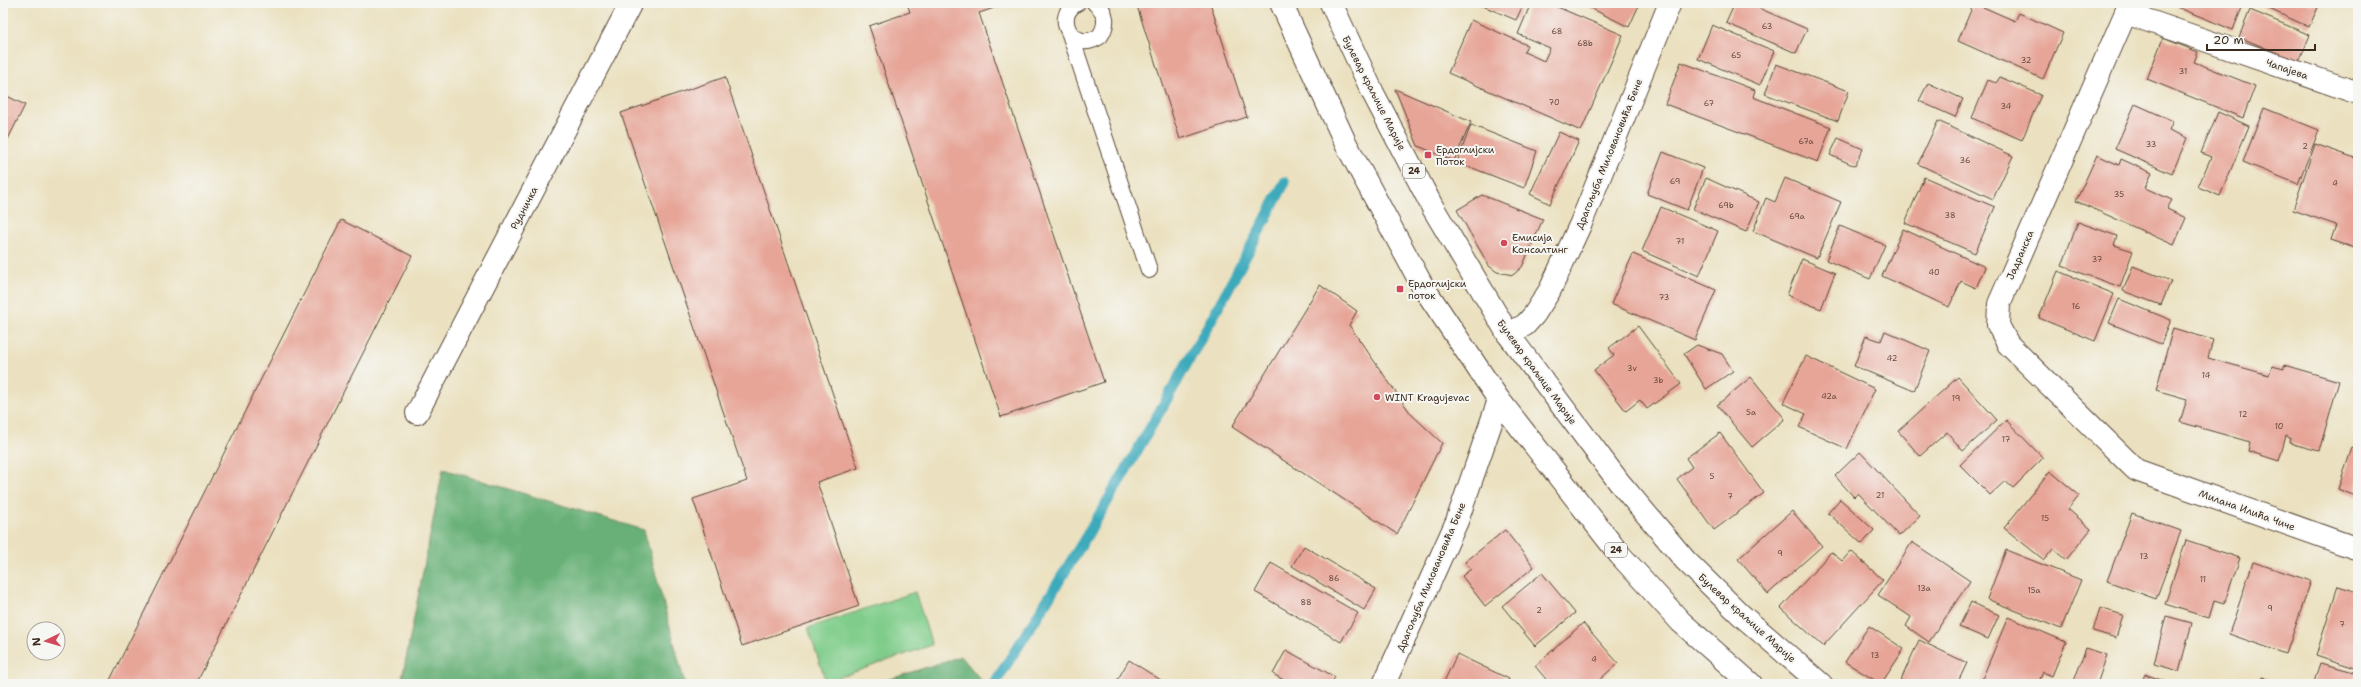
<svg xmlns="http://www.w3.org/2000/svg" width="2361" height="687" font-family="'Shantell Sans',sans-serif">
  <rect width="100%" height="100%" fill="#f6f6f2"/>
  <filter id="ink" filterUnits="userSpaceOnUse"><feTurbulence type="fractalNoise" baseFrequency=".025" numOctaves="2"/><feDisplacementMap in="SourceGraphic" scale="8" xChannelSelector="R" yChannelSelector="G"/><feConvolveMatrix kernelMatrix="1 2 1 2 8 2 1 2 1" color-interpolation-filters="sRGB"/></filter>
  <filter id="wash" filterUnits="userSpaceOnUse"><feTurbulence type="fractalNoise" baseFrequency=".012" numOctaves="4" result="noise"/><feDisplacementMap in="SourceGraphic" scale="16" xChannelSelector="R" yChannelSelector="G"/><feGaussianBlur stdDeviation="0.9" result="paint"/><feColorMatrix in="noise" values="0 0 0 0 0 0 0 0 0 0 0 0 0 0 0 0 0 1.4 0 .05"/><feComposite in="paint" operator="in"/></filter>
  <g filter="url(#wash)">
    <rect width="100%" height="100%" fill="#ebe1c0"/>
    <path fill="#80cd8b" stroke="#5e7c54" d="M915 592 932 645 826 682 808 628Z"/>
    <g fill="#68b077" stroke="#526d4a">
      <path d="M443 469 644 530 685 684H401Z"/>
      <path d="M961 656 984 684H875Z"/>
    </g>
    <g fill="none" stroke-linecap="round" stroke-linejoin="round">
      <path stroke="#3daabc" stroke-width="11" d="M994 684C1099 522 1196 353 1285 182"/>
    </g>
    <g id="blocks">
      <g fill="#e7a598">
        <path d="M907 3H1009L979 13 1104 382 1001 417 869 26 910 12Z"/>
        <path d="M1136 3H1210L1247 117 1180 139Z"/>
        <path d="M1476 3H1524L1516 20Z"/>
        <path d="M1531 3H1548L1623 35 1581 131 1448 73 1471 20 1527 45 1524 52 1544 61 1550 48 1518 34Z"/>
        <path d="M1580 3H1640L1629 27Z"/>
        <path d="M1735 3H1747L1807 29 1796 53 1726 23Z"/>
        <path d="M1974 3 2015 21 2019 13 2063 33 2043 79 1958 41Z"/>
        <path d="M2179 3H2244L2233 30 2177 7Z"/>
        <path d="M2256 3H2320L2309 27Z"/>
        <path d="M2250 10 2310 35 2299 62 2239 37Z"/>
        <path d="M1712 25 1774 51 1760 85 1698 59Z"/>
        <path d="M2163 38 2198 52 2194 62 2255 86 2243 118 2147 79Z"/>
        <path d="M1681 62 1755 90 1753 97 1831 127 1818 162 1665 104Z"/>
        <path d="M1776 64 1849 91 1838 121 1765 94Z"/>
        <path d="M725 77 858 468 817 482 859 606 742 646 693 499 747 481 621 113Z"/>
        <path d="M2000 77 2041 95 2022 140 1972 118 1988 80 1996 83Z"/>
        <path d="M1928 83 1963 99 1955 117 1919 101Z"/>
        <path d="M1395 89 1471 122 1454 161 1418 146Z"/>
        <path d="M3 94 25 105 3 149Z"/>
        <path d="M2135 104 2173 121 2169 130 2187 138 2172 174 2115 149Z"/>
        <path d="M2264 108 2319 130 2298 184 2243 162Z"/>
        <path d="M2218 112 2249 126 2220 196 2198 187 2211 157 2201 153Z"/>
        <path d="M1938 121 2013 156 1993 199 1918 164Z"/>
        <path d="M1471 125 1537 151 1524 188 1457 162Z"/>
        <path d="M1559 132 1579 141 1550 204 1530 194Z"/>
        <path d="M1838 138 1863 149 1855 166 1830 155Z"/>
        <path d="M2315 144 2358 159V249L2331 240 2336 225 2293 210Z"/>
        <path d="M1663 152 1703 168 1687 210 1647 194Z"/>
        <path d="M2097 155 2119 165 2121 159 2152 173 2145 188 2172 200 2167 209 2186 218 2174 245 2076 201Z"/>
        <path d="M1924 177 1995 207 1975 253 1905 223Z"/>
        <path d="M1706 178 1759 202 1746 232 1693 209Z"/>
        <path d="M1785 178 1841 202 1817 258 1753 231 1766 198 1775 202Z"/>
        <path d="M1482 195 1543 219 1522 267 1513 275 1497 272 1489 266 1457 210Z"/>
        <path d="M1661 207 1718 231 1699 276 1642 251Z"/>
        <path d="M341 220 412 256 196 684H108Z"/>
        <path d="M2078 222 2117 236 2114 245 2133 251 2120 287 2062 266Z"/>
        <path d="M1840 226 1885 245 1870 279 1826 260Z"/>
        <path d="M1903 229 1985 267 1976 288 1961 281 1949 307 1882 276Z"/>
        <path d="M1633 254 1716 290 1695 340 1611 304Z"/>
        <path d="M1802 259 1835 273 1821 309 1787 295Z"/>
        <path d="M2133 266 2171 281 2161 305 2123 291Z"/>
        <path d="M2058 271 2114 294 2095 341 2039 318Z"/>
        <path d="M1320 285 1357 311 1349 325 1411 414 1442 443 1397 534 1232 427Z"/>
        <path d="M2119 299 2171 320 2161 344 2109 323Z"/>
        <path d="M1638 326 1681 384 1647 409 1640 400 1626 411 1594 370 1614 355 1609 348Z"/>
        <path d="M2173 328 2213 340 2208 358 2269 375 2272 366 2284 369V365L2339 381 2319 451 2289 443 2290 438 2286 436 2279 461 2248 451 2250 442 2180 422 2187 399 2156 390Z"/>
        <path d="M1885 331 1930 351 1914 391 1854 366 1866 336 1881 341Z"/>
        <path d="M1697 345 1722 354 1733 371 1706 389 1684 354Z"/>
        <path d="M1806 356 1875 389 1847 449 1799 427 1806 414 1783 403Z"/>
        <path d="M1751 377 1785 419 1752 447 1717 405Z"/>
        <path d="M1958 377 1997 420 1963 451 1947 432 1920 456 1898 431Z"/>
        <path d="M2006 420 2043 458 2013 488 2005 481 1990 495 1960 465Z"/>
        <path d="M1720 433 1764 493 1714 530 1677 479 1692 467 1686 458Z"/>
        <path d="M2352 448 2358 450V497L2338 489Z"/>
        <path d="M1860 452 1920 516 1899 536 1858 493 1854 497 1835 476Z"/>
        <path d="M2050 471 2079 495 2068 509 2091 529 2066 560 2053 549 2044 560 2004 528Z"/>
        <path d="M1840 499 1874 530 1862 544 1828 513Z"/>
        <path d="M1792 511 1822 546 1768 594 1738 559Z"/>
        <path d="M2132 513 2181 531 2156 599 2107 581Z"/>
        <path d="M1505 530 1534 567 1485 606 1462 576 1471 569 1465 562Z"/>
        <path d="M2186 540 2240 558 2224 604 2214 601 2209 618 2165 604Z"/>
        <path d="M1912 542 1970 581 1929 642 1906 626 1911 617 1878 595Z"/>
        <path d="M1304 546 1376 589 1364 610 1292 566Z"/>
        <path d="M2006 550 2081 580 2061 629 1987 599Z"/>
        <path d="M1851 551 1883 580 1823 646 1781 608 1831 552 1842 561Z"/>
        <path d="M2253 562 2311 581 2286 654 2229 634Z"/>
        <path d="M1271 563 1358 613 1341 642 1255 592Z"/>
        <path d="M1542 573 1575 613 1535 646 1502 606Z"/>
        <path d="M2338 586 2358 592V669L2316 655Z"/>
        <path d="M1971 602 1999 615 1988 639 1959 627Z"/>
        <path d="M2100 608 2123 615 2116 638 2093 631Z"/>
        <path d="M2166 616 2192 623 2179 671 2154 664Z"/>
        <path d="M2008 617 2066 642 2052 676 2043 672 2038 684H1980Z"/>
        <path d="M1583 623 1618 663 1595 684H1550L1535 666Z"/>
        <path d="M1869 626 1904 649 1881 684 1845 662Z"/>
        <path d="M1919 640 1967 663 1957 684H1899Z"/>
        <path d="M2086 648 2107 655 2097 684H2073Z"/>
        <path d="M1286 650 1335 677 1331 684H1291L1273 674Z"/>
        <path d="M1457 654 1509 679 1507 684H1443Z"/>
        <path d="M1129 660 1167 684H1115Z"/>
        <path d="M2320 663 2358 673 2355 684H2313Z"/>
        <path d="M2145 674 2172 684H2141Z"/>
        <path d="M2262 677 2285 684H2259Z"/>
      </g>
    </g>
  </g>
  <g filter="url(#ink)">
    <use href="#blocks" fill-opacity="0" stroke="#554536" stroke-width="1"/>
    <g fill="none" stroke-linecap="round" stroke-linejoin="round">
      <defs>
        <g id="lane">
          <path d="M1077 3C1052 16 1073 55 1100 36 1108 24 1107 12 1095 3"/>
          <path d="M1070 34 1149 270"/>
        </g>
        <g id="street">
          <path d="M2130 3 1999 304 1998 325 2008 344 2136 470 2358 549"/>
          <path d="M2126 13 2358 93"/>
          <path d="M1508 334 1525 325 1534 315 1550 290 1581 223 1670 3"/>
          <path d="M417 413 631 3"/>
          <path d="M1384 684 1457 521 1499 400"/>
        </g>
        <g id="primary">
          <path d="M1281 3 1346 144 1422 285 1499 400 1620 555 1681 622 1751 684"/>
          <path d="M1331 3 1373 93 1433 208 1508 334 1619 482 1685 560 1740 614 1821 684"/>
        </g>
      </defs>
      <use href="#lane" stroke="#554536" stroke-width="18"/>
      <use href="#street" stroke="#554536" stroke-width="24"/>
      <use href="#primary" stroke="#554536" stroke-width="24"/>
      <use href="#lane" stroke="#fff" stroke-width="16"/>
      <use href="#street" stroke="#fff" stroke-width="22"/>
      <use href="#primary" stroke="#fff" stroke-width="22"/>
    </g>
  </g>
  <g fill="#d1495b" stroke="#f6f6f2" stroke-width="1.5">
    <rect x="1424" y="151" width="8" height="8" rx="2"/>
    <circle cx="1504" cy="243" r="4"/>
    <rect x="1396" y="285" width="8" height="8" rx="2"/>
    <circle cx="1377" cy="397" r="4"/>
  </g>
  <g text-anchor="middle" dominant-baseline="central" stroke-width="4" stroke-linejoin="round" paint-order="stroke">
    <g font-size="8" fill="#66493c">
      <text x="1767" y="26">63</text>
      <text x="1557" y="31">68</text>
      <text x="1585" y="43">68b</text>
      <text x="1736" y="55">65</text>
      <text x="2026" y="60">32</text>
      <text x="2183" y="71">31</text>
      <text x="1554" y="102">70</text>
      <text x="1709" y="103">67</text>
      <text x="2006" y="106">34</text>
      <text x="1806" y="141">67a</text>
      <text x="2151" y="144">33</text>
      <text x="2305" y="146">2</text>
      <text x="1965" y="160">36</text>
      <text x="1675" y="181">69</text>
      <text x="2335" y="183">4</text>
      <text x="2119" y="194">35</text>
      <text x="1726" y="205">69b</text>
      <text x="1950" y="215">38</text>
      <text x="1797" y="216">69a</text>
      <text x="1680" y="241">71</text>
      <text x="2097" y="259">37</text>
      <text x="1934" y="272">40</text>
      <text x="1664" y="297">73</text>
      <text x="2076" y="306">16</text>
      <text x="1892" y="358">42</text>
      <text x="1632" y="368">3v</text>
      <text x="2206" y="375">14</text>
      <text x="1658" y="380">3b</text>
      <text x="1829" y="396">42a</text>
      <text x="1956" y="398">19</text>
      <text x="1751" y="412">5a</text>
      <text x="2243" y="414">12</text>
      <text x="2279" y="426">10</text>
      <text x="2006" y="439">17</text>
      <text x="1712" y="476">5</text>
      <text x="1880" y="495">21</text>
      <text x="1730" y="496">7</text>
      <text x="2045" y="518">15</text>
      <text x="1780" y="553">9</text>
      <text x="2144" y="556">13</text>
      <text x="1334" y="578">86</text>
      <text x="2203" y="579">11</text>
      <text x="1924" y="588">13a</text>
      <text x="2034" y="590">15a</text>
      <text x="1306" y="602">88</text>
      <text x="2270" y="608">9</text>
      <text x="1539" y="610">2</text>
      <text x="2342" y="624">7</text>
      <text x="1875" y="655">13</text>
      <text x="1594" y="659">4</text>
    </g>
    <g fill="#f6f6f2" stroke="#73675e" stroke-width="1">
      <rect x="1403" y="164" width="22" height="14" rx="3"/>
      <rect x="1605" y="543" width="22" height="14" rx="3"/>
    </g>
    <g font-size="9" font-weight="bold" fill="#3b2a1e">
      <text x="1414" y="171">24</text>
      <text x="1616" y="550">24</text>
    </g>
    <g font-size="10" fill="#3b2a1e" stroke="#f6f6f2">
      <text transform="translate(2287 69) rotate(19)">Чапајева</text>
      <text transform="translate(1374 93) rotate(63)">Булевар краљице Марије</text>
      <text transform="translate(1609 154) rotate(-68)">Драгољуба Миловановића Бене</text>
      <text transform="translate(524 208) rotate(-62)">Рудничка</text>
      <text transform="translate(2020 255) rotate(-66)">Јадранска</text>
      <text transform="translate(1537 372) rotate(54)">Булевар краљице Марије</text>
      <text transform="translate(2247 510) rotate(20)">Милана Илића Чиче</text>
      <text transform="translate(1431 577) rotate(-67)">Драгољуба Миловановића Бене</text>
      <text transform="translate(1747 618) rotate(42)">Булевар краљице Марије</text>
    </g>
    <g font-size="10" fill="#3b2a1e" stroke="#f6f6f2" text-anchor="start">
      <text x="1436" y="149">Ердоглијски<tspan x="1436" dy="12">Поток</tspan></text>
      <text x="1512" y="237">Емисија<tspan x="1512" dy="12">Консалтинг</tspan></text>
      <text x="1408" y="283">Ердоглијски<tspan x="1408" dy="12">поток</tspan></text>
      <text x="1385" y="397">WINT Kragujevac</text>
    </g>
  </g>
  <rect width="2361" height="687" fill="none" stroke="#f6f6f2" stroke-width="16"/>
  <g transform="translate(46 641) rotate(265)"><circle r="19" fill="#f6f6f2" stroke="#aba49d"/>
  <path d="M0-3L7 15L0 10L-7 15Z" fill="#d1495b"/>
  <text y="-6" font-size="11" font-weight="bold" text-anchor="middle" fill="#3b2a1e">N</text>
  </g>
  <path d="M2207 44v6h108v-6" fill="none" stroke="#3b2a1e" stroke-width="2"/>
  <text x="2213" y="44" font-size="12" fill="#3b2a1e" stroke="#f6f6f2" stroke-width="3" paint-order="stroke">20 m</text>
</svg>
